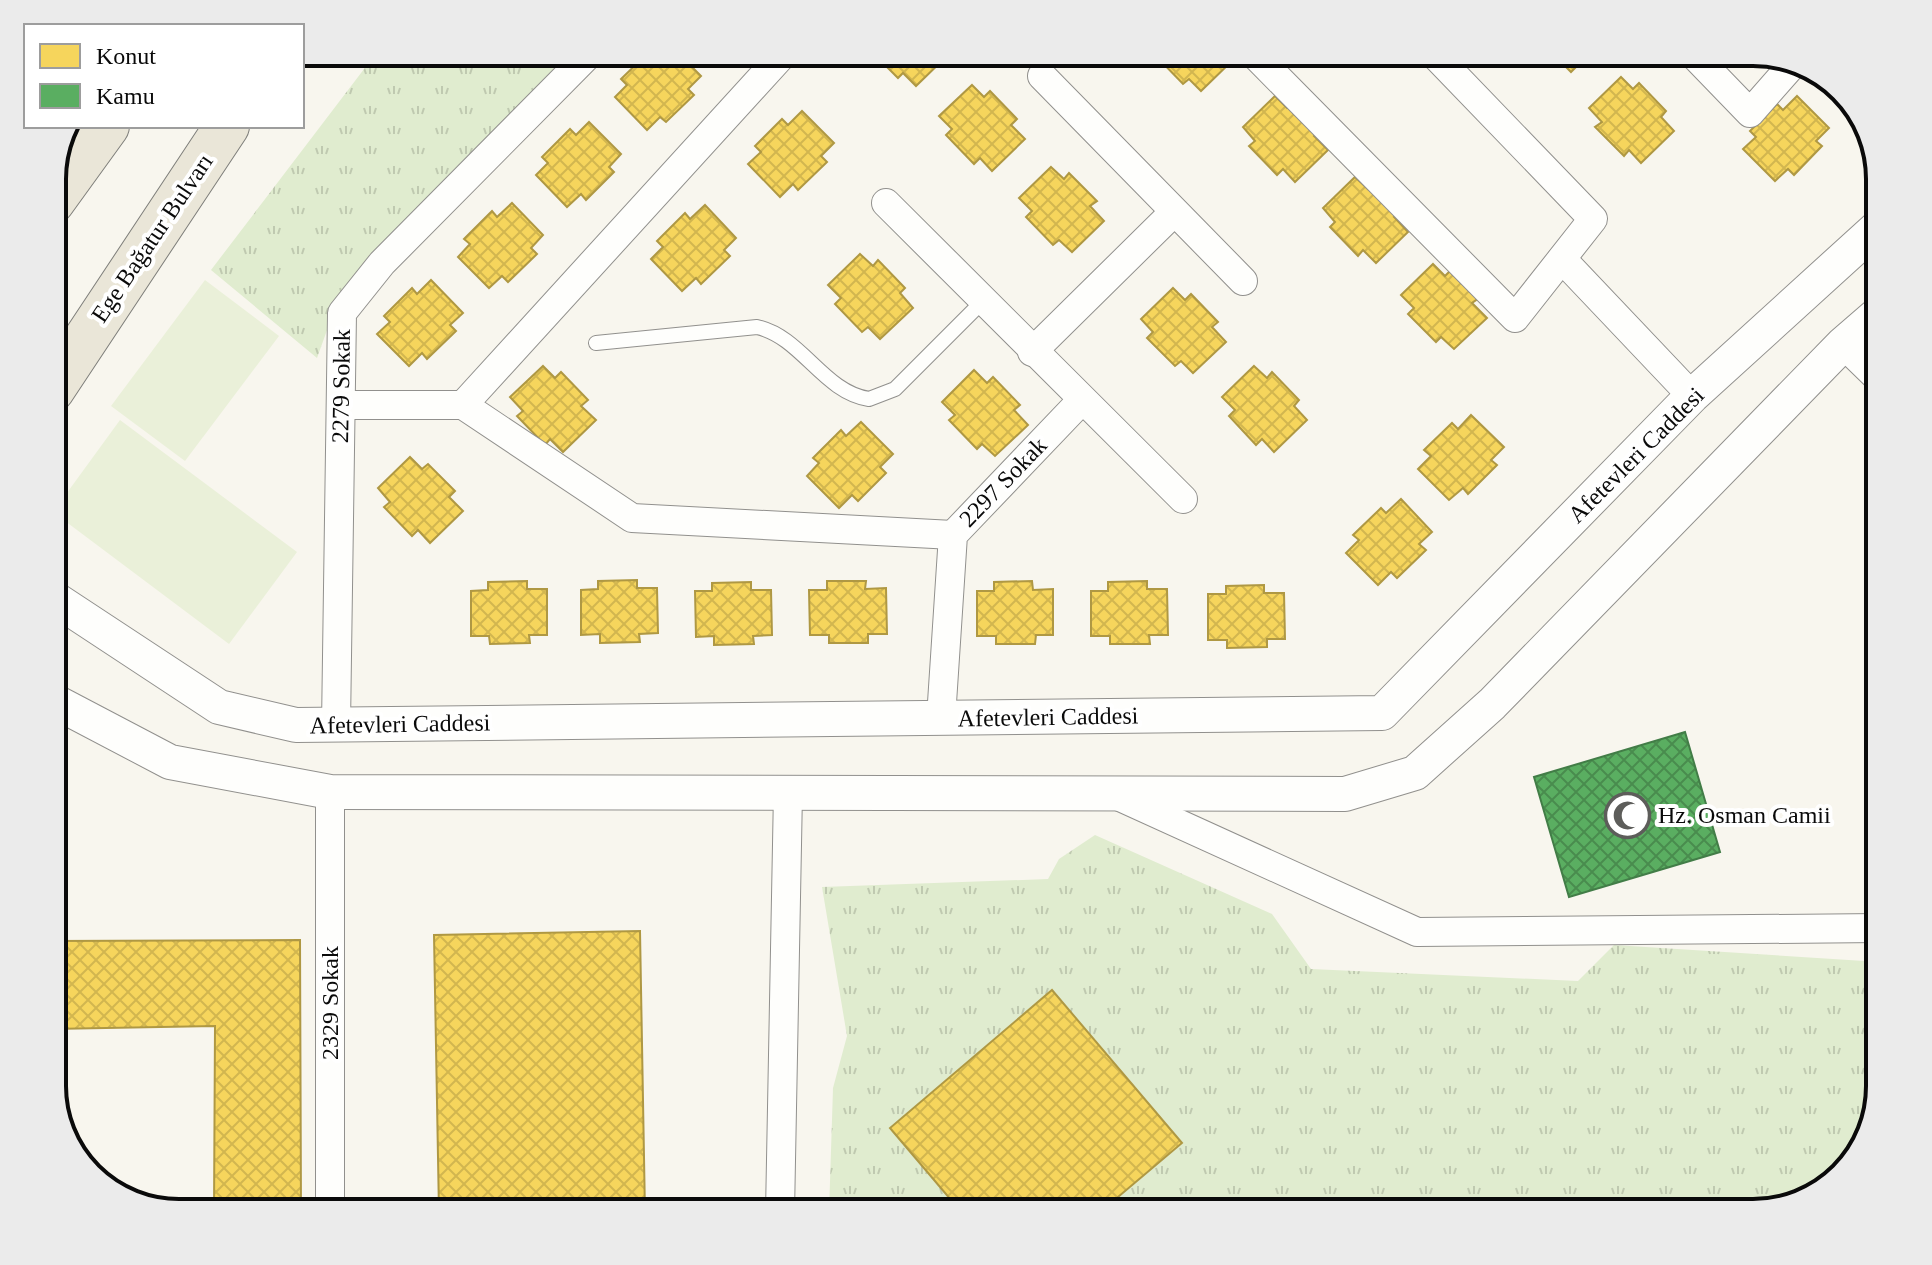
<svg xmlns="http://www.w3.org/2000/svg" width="1932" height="1265" font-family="Georgia,serif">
  <defs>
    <pattern id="park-tufts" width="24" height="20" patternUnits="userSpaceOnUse" patternTransform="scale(2)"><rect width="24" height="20" fill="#e0eccf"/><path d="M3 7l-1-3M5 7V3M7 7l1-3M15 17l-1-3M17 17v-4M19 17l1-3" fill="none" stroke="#bfc9b0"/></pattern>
    <pattern id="homes-cross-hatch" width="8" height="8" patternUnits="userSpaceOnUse" patternTransform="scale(2)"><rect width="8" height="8" fill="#f6d55c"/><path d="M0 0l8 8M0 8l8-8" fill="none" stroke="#d2b64f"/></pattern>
    <pattern id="public-cross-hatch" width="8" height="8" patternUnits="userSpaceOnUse" patternTransform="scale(2)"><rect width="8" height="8" fill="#5aae61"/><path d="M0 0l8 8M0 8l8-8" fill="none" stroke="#498c4e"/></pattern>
  </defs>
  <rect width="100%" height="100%" fill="#f8f6ee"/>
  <g fill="url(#park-tufts)">
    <path d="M377 52H576L340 294 317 358 211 270Z"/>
    <path d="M1095 835 1272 914 1311 969 1578 981 1614 945 1880 962V1086L1859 1156 1816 1196 1753 1213H829L833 1088 847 1036 822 887 1048 879 1059 859Z"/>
  </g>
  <g fill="#eaf0d9">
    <path d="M205 280 279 336 185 461 111 406Z"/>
    <path d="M120 420 297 552 229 644 53 512Z"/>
  </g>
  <g fill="url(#homes-cross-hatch)" stroke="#af9843" stroke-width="2">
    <path d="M649 52 654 57 660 52H677L701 76 688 89 694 95 666 122 660 117 647 130 615 97 627 85 621 79Z"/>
    <path d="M872 52H947L949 54 916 86 903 73 898 78Z"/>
    <path d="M1159 52H1227L1234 59 1201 91 1189 79 1183 84 1155 55Z"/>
    <path d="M1541 52H1591L1571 72 1558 59 1553 65Z"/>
    <path d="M1621 77 1633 89 1639 83 1666 111 1661 117 1674 131 1641 163 1629 150 1624 156 1595 127 1602 122 1589 108Z"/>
    <path d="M972 85 984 97 990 91 1017 119 1011 125 1025 139 992 171 980 158 974 164 946 135 952 129 939 116Z"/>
    <path d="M1275 96 1287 108 1293 103 1320 130 1314 136 1328 150 1295 182 1283 169 1277 175 1249 146 1255 141 1243 127Z"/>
    <path d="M1797 96 1829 128 1816 141 1822 146 1794 175 1788 169 1775 181 1743 149 1756 137 1750 131 1777 104 1783 110Z"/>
    <path d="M802 111 834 143 821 156 827 162 798 190 793 184 780 197 748 164 761 152 755 146 782 119 788 125Z"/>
    <path d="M589 122 621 154 609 167 614 172 586 200 581 194 567 207 536 175 548 163 542 157 570 129 576 135Z"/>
    <path d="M1051 167 1064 179 1069 173 1097 201 1090 206 1104 221 1072 252 1059 240 1053 245 1026 217 1032 211 1019 198Z"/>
    <path d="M1355 177 1368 189 1373 184 1401 212 1394 217 1408 232 1376 263 1363 250 1358 256 1330 227 1335 222 1323 208Z"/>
    <path d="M512 203 543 235 531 248 537 254 508 282 502 276 489 288 458 257 470 244 464 239 492 211 497 217Z"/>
    <path d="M705 205 736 238 724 250 730 256 701 284 696 278 682 291 651 259 663 247 657 241 685 213 690 219Z"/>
    <path d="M860 254 873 266 878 260 905 288 900 293 913 308 880 339 868 327 862 332 835 304 841 298 828 285Z"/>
    <path d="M1433 264 1445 276 1451 270 1479 298 1472 303 1487 318 1454 349 1441 337 1436 342 1408 314 1414 308 1401 295Z"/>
    <path d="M431 280 463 313 450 325 456 331 427 359 422 353 409 366 377 334 390 322 384 316 412 288 417 294Z"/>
    <path d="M1173 288 1185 300 1191 294 1218 322 1212 327 1226 342 1193 373 1181 361 1175 366 1147 338 1153 332 1141 319Z"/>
    <path d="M543 366 555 378 561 372 588 400 581 406 596 420 563 452 550 439 545 445 517 416 523 411 510 397Z"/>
    <path d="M1254 366 1267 378 1272 372 1299 400 1294 406 1307 420 1274 452 1262 439 1256 445 1229 416 1235 410 1222 397Z"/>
    <path d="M974 370 987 383 993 377 1020 405 1014 410 1028 425 995 456 982 444 977 449 949 420 955 415 942 402Z"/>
    <path d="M1471 415 1504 447 1491 460 1497 465 1468 494 1463 488 1449 500 1418 469 1431 456 1424 450 1452 423 1458 429Z"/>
    <path d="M861 422 893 454 880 467 886 473 858 501 852 495 839 508 807 476 819 463 813 458 841 430 846 436Z"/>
    <path d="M410 457 422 469 428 464 455 491 449 497 463 511 430 543 418 530 412 536 384 507 390 502 378 488Z"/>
    <path d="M1401 499 1432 532 1419 544 1426 550 1397 578 1391 572 1378 585 1346 553 1359 540 1353 535 1381 508 1386 513Z"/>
    <path d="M637 580V588H657L658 633 639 634 640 642 600 643V634L581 635V590L598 589V581Z"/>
    <path d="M527 581V589H547V635H529L530 643 490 644 489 636H471V591L488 590V582Z"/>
    <path d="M827 581H866L865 589 886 588 887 634H868V643H829V635H810L809 590H827Z"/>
    <path d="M1032 581 1033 590 1053 589V635H1036L1035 644H996V636H977V591H994V582Z"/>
    <path d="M1147 581V589H1167L1168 635H1149L1150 644H1110V636H1091V591H1108V582Z"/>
    <path d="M751 582V590H771L772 635 753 636 754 644 714 645V636L696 637 695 591H712V583Z"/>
    <path d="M1264 585V593H1284L1285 639H1267V647L1227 648V640H1208V594H1226V586Z"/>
    <path d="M1880 810V837L1866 823Z"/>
    <path d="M640 931 645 1213H439L434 935Z"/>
    <path d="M300 940 301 1213H214L215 1026 52 1029V941Z"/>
    <path d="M1052 990 1182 1143 1099 1213H1066L1055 1199 1038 1213H962L890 1128Z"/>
  </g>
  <path fill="url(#public-cross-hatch)" stroke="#427d47" stroke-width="2" d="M1685 732 1720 852 1569 897 1534 777Z"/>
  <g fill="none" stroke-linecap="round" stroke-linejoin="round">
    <defs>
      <path id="service" d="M596 343 757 327C802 337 823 392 869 399L895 389 983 301"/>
      <g id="minor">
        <path d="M1252 52 1515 318 1593 219 1432 52"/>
        <path d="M1691 52 1750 113 1793 64"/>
        <path d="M1042 76 1243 281"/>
        <path d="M886 203 1183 499"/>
        <path d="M1562 259 1692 396"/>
        <path d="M1843 344 1880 380"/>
        <path d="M1032 352 1174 212"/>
        <path d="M341 405H463L785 52"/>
        <path d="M463 405 632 518 953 535"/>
        <path d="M941 718 953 535 1081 401"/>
        <path d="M336 725 342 313 382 263 591 52"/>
        <path d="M330 792V1213"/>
        <path d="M1118 796 1417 932 1880 928"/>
        <path d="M780 1213 788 792"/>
      </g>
      <g id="tertiary">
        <path d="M52 597 219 707 296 725 1382 713 1692 396 1880 225"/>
        <path d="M52 700 170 762 330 792 1345 794 1415 773 1492 704 1843 344 1880 312"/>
      </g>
      <g id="primary">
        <path d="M52 202 107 126"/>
        <path d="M52 390 227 126"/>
      </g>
    </defs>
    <use href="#service" stroke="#91908d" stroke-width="16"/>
    <use href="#minor" stroke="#91908d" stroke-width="30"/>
    <use href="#tertiary" stroke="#91908d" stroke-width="36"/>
    <use href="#primary" stroke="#7e7e7a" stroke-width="46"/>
    <use href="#service" stroke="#fefefc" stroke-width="14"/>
    <use href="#minor" stroke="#fefefc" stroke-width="28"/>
    <use href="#tertiary" stroke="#fefefc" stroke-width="34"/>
    <use href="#primary" stroke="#eae6d8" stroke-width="44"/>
  </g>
  <defs>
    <symbol id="mosque-ring" viewBox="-11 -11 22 22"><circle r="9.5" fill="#fff" stroke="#5d5d5a" stroke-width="1.5"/><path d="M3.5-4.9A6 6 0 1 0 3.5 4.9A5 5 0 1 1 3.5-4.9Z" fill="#5d5d5a"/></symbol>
  </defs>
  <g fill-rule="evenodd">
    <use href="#mosque-ring" x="1602" y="790" width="51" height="51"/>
  </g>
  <g text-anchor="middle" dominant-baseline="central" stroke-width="8" stroke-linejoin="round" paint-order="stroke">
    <g font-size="24" fill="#0a0a0a" stroke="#fff">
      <text transform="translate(152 238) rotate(-56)">Ege Bağatur Bulvarı</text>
      <text transform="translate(341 386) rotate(-89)">2279 Sokak</text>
      <text transform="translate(1636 455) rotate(-45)">Afetevleri Caddesi</text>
      <text transform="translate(1003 482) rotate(-46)">2297 Sokak</text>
      <text transform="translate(1048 717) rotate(-1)">Afetevleri Caddesi</text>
      <text transform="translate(400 724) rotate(-1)">Afetevleri Caddesi</text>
      <text transform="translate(330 1003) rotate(-90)">2329 Sokak</text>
    </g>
    <g font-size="24" fill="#0a0a0a" stroke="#fff" text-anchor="start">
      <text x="1658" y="815">Hz. Osman Camii</text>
    </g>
  </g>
  <path d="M0 0H1932V1265H0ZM179 66H1753A113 113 0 0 1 1866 179V1086A113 113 0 0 1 1753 1199H179A113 113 0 0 1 66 1086V179A113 113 0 0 1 179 66Z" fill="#ebebeb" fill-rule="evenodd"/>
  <path fill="none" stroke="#0a0a0a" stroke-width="4" d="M179 66H1753A113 113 0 0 1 1866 179V1086A113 113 0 0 1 1753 1199H179A113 113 0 0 1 66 1086V179A113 113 0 0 1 179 66Z"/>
  <rect x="24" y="24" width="280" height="104" fill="#ffffff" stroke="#9d9d9d" stroke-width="2"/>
  <rect x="40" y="44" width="40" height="24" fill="#f6d55c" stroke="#9d9d9d" stroke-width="2"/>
  <text x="96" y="64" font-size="24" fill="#0a0a0a">Konut</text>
  <rect x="40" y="84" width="40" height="24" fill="#5aae61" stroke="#9d9d9d" stroke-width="2"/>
  <text x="96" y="104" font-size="24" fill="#0a0a0a">Kamu</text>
</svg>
